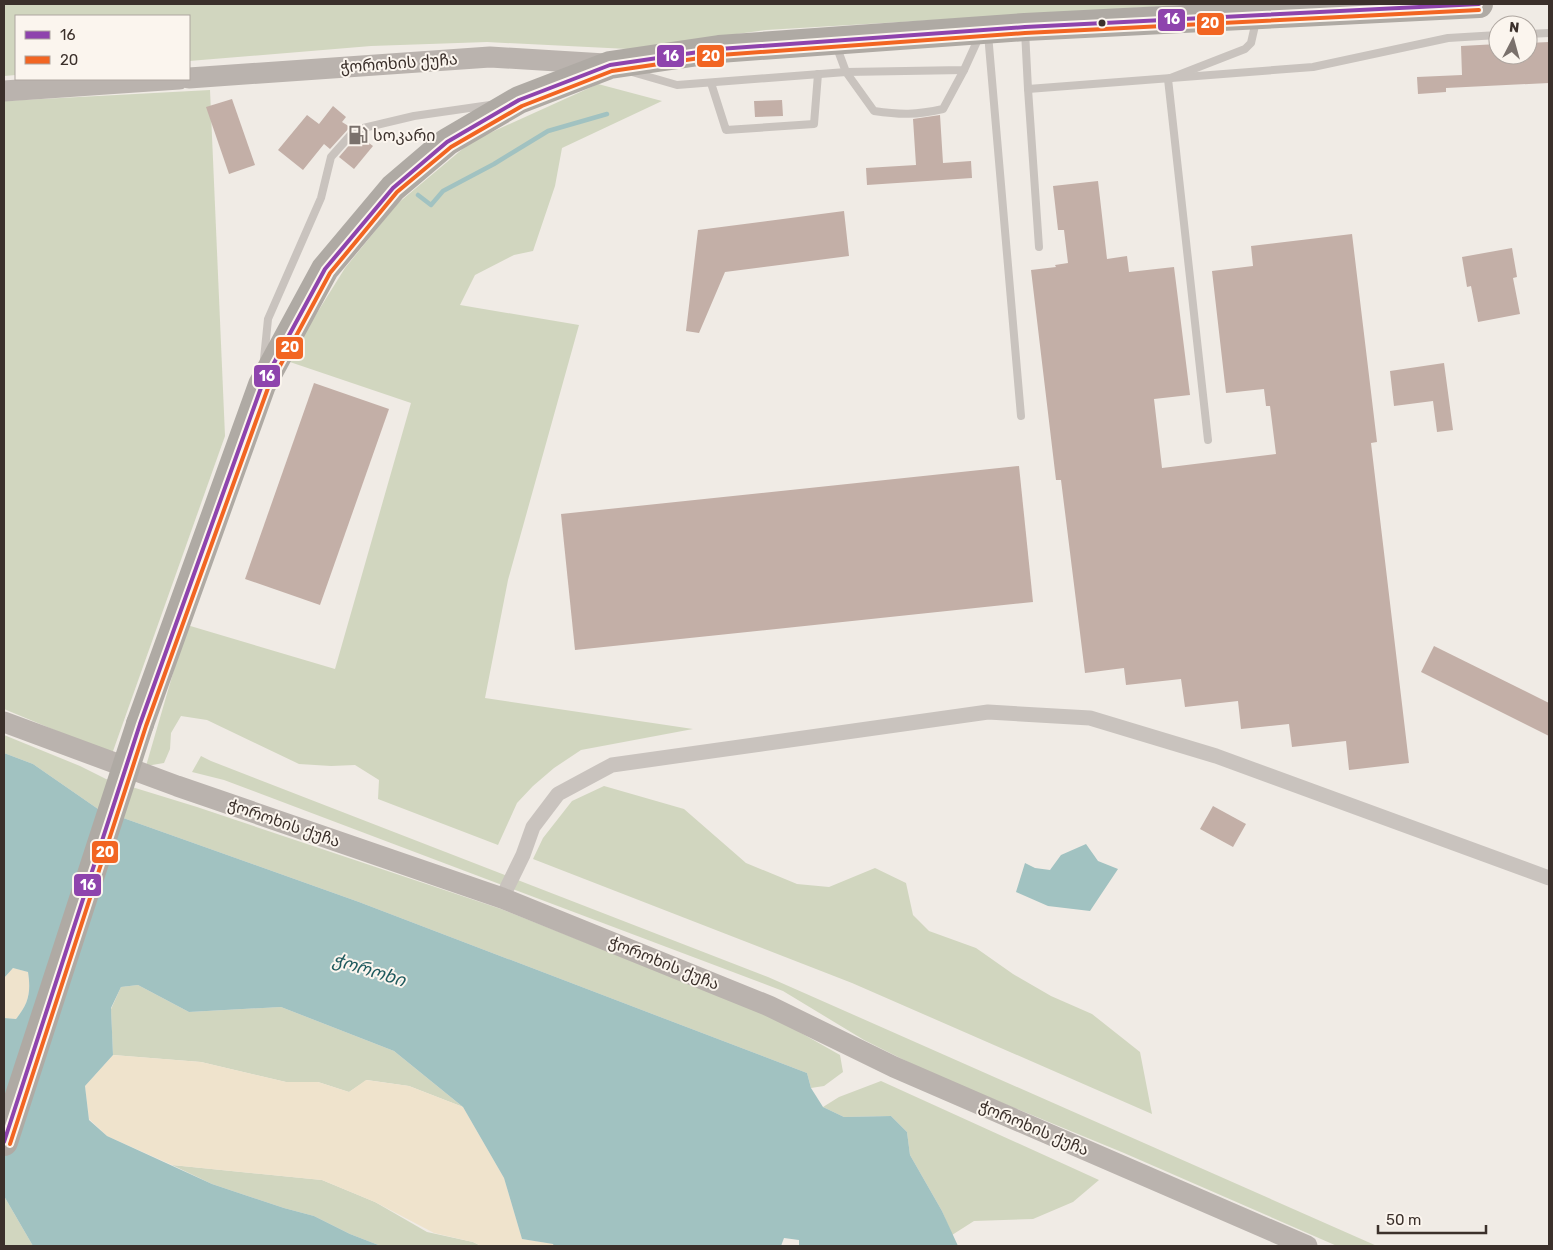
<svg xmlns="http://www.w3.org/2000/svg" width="1553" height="1250" font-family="Rubik,'Noto Sans Georgian',sans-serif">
  <rect width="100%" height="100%" fill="#f0ebe5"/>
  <g fill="#d1d6bf">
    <path d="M4 4H1200L766 30 628 49 487 42 371 46 189 61V16H16V75L4 76Z"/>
    <path d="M598 84 662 101 562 148 555 186 533 251 514 255 475 275 460 305 579 325 508 580 485 698 693 729 581 750 554 768 533 786 517 803 498 845 378 799 379 780 355 765 331 766 299 764 207 720 181 716 171 733 170 749 164 763 146 766 187 625 335 669 411 403 287 361 345 268 397 204 472 141Z"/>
    <path d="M210 90 225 436 112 754 4 709V101Z"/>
    <path d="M4 735 80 766 106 779 197 807 501 909 771 1016 840 1055 843 1072 824 1086 811 1088 807 1073 359 902 98 809 33 764 4 753Z"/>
    <path d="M201 756 211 761 768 977 1377 1246H1337L1124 1153 932 1074 864 1040 783 991 224 780 192 772Z"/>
    <path d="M604 786 684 809 746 863 797 884 829 887 875 868 906 883 913 915 929 931 976 948 1013 974 1051 996 1092 1014 1140 1052 1152 1114 852 983 533 859 543 838 572 801Z"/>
    <path d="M138 985 189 1012 281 1007 394 1051 463 1107 409 1086 367 1080 349 1092 318 1082H286L201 1062 113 1055 111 1009 121 987Z"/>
    <path d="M881 1081 1099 1180 1073 1202 1033 1219 974 1221 952 1235 942 1211 910 1155 907 1132 891 1116 844 1117 823 1107 839 1097Z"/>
    <path d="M172 1165 322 1180 375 1202 427 1232 473 1242 481 1246H381L350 1234 314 1216 284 1208 212 1184Z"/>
    <path d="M4 1196 33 1246H4Z"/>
  </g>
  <g fill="#efe3cc">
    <path d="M13 968 28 972C31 992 29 1003 16 1019L4 1018V978Z"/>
    <path d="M113 1055 201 1062 286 1082H318L349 1092 366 1080 409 1086 463 1107 504 1178 522 1239 554 1244V1246H481L473 1242 434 1233 375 1202 322 1180 172 1165 107 1136 89 1119 85 1086Z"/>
  </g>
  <g fill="#a1c2c1">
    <path d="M4 753 33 764 98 809 359 902 807 1073 811 1088 823 1107 844 1117 891 1116 907 1132 910 1155 942 1211 958 1246H799V1240L784 1238 781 1246H554L553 1244 522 1239 504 1178 463 1107 394 1051 281 1007 189 1012 138 985 121 987 111 1008 113 1055 85 1086 89 1120 107 1136 212 1184 284 1208 314 1216 350 1234 381 1246H33L4 1196V1018L16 1019C29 1003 31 992 28 972L13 968 4 978Z"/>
    <path d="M1086 844 1098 861 1118 869 1090 911 1048 906 1016 892 1025 863 1035 868 1050 870 1061 855Z"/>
  </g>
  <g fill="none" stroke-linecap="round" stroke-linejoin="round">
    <path stroke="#a1c2c1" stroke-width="4.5" d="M418 195 431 205 443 191 494 164 548 131 607 114"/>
  </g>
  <g fill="#c3afa7">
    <path d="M1549 42V83L1446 88V92L1418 94 1417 77 1462 75 1461 46 1498 44V55H1528V43Z"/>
    <path d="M232 99 255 165 229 174 206 107Z"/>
    <path d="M782 100 783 116 755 117 754 101Z"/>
    <path d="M333 106 346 117 342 122 350 127 330 149 324 144 303 170 278 150 307 115 319 124Z"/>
    <path d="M940 115 943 163 971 161 972 178 867 185 866 168 916 165 913 119Z"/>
    <path d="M358 135 373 146 354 169 339 157Z"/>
    <path d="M1098 181 1107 259 1127 256 1129 272 1174 267 1190 395 1154 399 1162 468 1276 454 1270 406H1266L1264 389 1226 393 1212 271 1253 266 1251 246 1352 234 1377 442 1371 443 1409 763 1349 770 1346 741 1292 747 1289 724 1241 729 1238 701 1185 707 1181 679 1126 685 1124 668 1085 673 1061 480H1056L1031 270 1056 267 1055 265 1068 263 1064 230H1058L1053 186Z"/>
    <path d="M844 211 849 256 725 272 699 333 686 331 698 230Z"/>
    <path d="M1512 248 1517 277 1513 278 1520 314 1478 322 1471 286 1467 287 1462 257Z"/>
    <path d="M1444 363 1453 430 1437 432 1433 401 1394 406 1390 371Z"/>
    <path d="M314 383 389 409 320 605 245 579Z"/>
    <path d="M1019 466 1033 602 575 650 561 514Z"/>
    <path d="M1434 646 1549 703V736L1421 672Z"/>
    <path d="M1213 806 1246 824 1233 847 1200 829Z"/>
  </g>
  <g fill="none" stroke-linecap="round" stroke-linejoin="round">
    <g stroke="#c9c3be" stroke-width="8">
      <path d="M1025 31 1028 89 1313 67 1448 38 1498 35"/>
      <path d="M988 34 1021 416"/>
      <path d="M1528 34 1549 33"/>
      <path d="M836 45 846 72 874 111C901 115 916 115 943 109L964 70"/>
      <path d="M632 72 677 85 846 72 964 70 979 37"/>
      <path d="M711 83 726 130 814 124 818 74"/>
      <path d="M1028 89 1039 247"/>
      <path d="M264 359 268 319 321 198 331 157 355 130 414 116 490 105"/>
      <path d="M1208 440 1168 79 1245 49 1251 43 1256 21"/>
    </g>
    <path stroke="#c9c3be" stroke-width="15" d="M502 898 523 855 533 827 558 794 612 765 988 712 1090 718 1216 756 1549 878"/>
    <g stroke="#bab3ae" stroke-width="21">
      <path d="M189 78 490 57 605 64"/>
      <path d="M4 91 179 79"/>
      <path d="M4 722 177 786 502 898 769 1006 894 1067 1307 1246"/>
    </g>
    <path stroke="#afaaa4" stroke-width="28" d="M140 724 262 385 325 269 393 188 447 142 519 100 610 65 719 49 1025 27 1479 4"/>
    <path stroke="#afaaa4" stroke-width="28" d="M4 1142 140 724"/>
    <defs>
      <path id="bus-1" d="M4 1142 140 724 262 385 325 269 393 188 447 142 519 100 610 65 719 49 1025 27 1479 4"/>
      <path id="bus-2" d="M10 1144 146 726 268 388 330 273 397 192 451 147 522 106 612 71 720 55 1025 33 1479 10"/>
    </defs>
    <use href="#bus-1" stroke="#fbf5ee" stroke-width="8"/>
    <use href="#bus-2" stroke="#fbf5ee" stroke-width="8"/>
    <use href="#bus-1" stroke="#8e44ad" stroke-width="4"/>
    <use href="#bus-2" stroke="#f26522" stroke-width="4"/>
  </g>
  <defs>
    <symbol id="fuel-bare" viewBox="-9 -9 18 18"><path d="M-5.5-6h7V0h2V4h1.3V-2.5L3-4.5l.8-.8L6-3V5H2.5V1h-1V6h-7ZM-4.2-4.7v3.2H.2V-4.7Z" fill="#7a716c" stroke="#fbf5ee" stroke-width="2.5" paint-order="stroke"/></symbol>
  </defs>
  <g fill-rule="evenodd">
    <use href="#fuel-bare" x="344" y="121" width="28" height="28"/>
  </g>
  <circle fill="#3b302b" stroke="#fbf5ee" stroke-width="2" cx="1102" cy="23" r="4.5"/>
  <g text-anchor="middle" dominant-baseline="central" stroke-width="4" stroke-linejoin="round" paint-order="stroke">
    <g font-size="16" fill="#3b302b" stroke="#fbf5ee">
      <text transform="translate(399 63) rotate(-4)">ჭოროხის ქუჩა</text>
      <text transform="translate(284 823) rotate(19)">ჭოროხის ქუჩა</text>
      <text transform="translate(664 963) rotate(22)">ჭოროხის ქუჩა</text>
      <text transform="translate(1034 1128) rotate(23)">ჭოროხის ქუჩა</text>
    </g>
    <g font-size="16" fill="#3b302b" stroke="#fbf5ee" text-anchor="start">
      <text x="373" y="135">სოკარი</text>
    </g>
    <g font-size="18" font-style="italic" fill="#1f5a5e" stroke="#fbf5ee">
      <text transform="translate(369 970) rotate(17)">ჭოროხი</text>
    </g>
  </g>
  <g stroke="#fbf5ee" stroke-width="2">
    <rect x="1157" y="8" width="29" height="24" rx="5" fill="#8e44ad"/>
    <rect x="1196" y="12" width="29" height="24" rx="5" fill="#f26522"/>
    <rect x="656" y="44" width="29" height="24" rx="5" fill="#8e44ad"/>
    <rect x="696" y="44" width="29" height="24" rx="5" fill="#f26522"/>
    <rect x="275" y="336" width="29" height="24" rx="5" fill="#f26522"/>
    <rect x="253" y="364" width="28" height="24" rx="5" fill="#8e44ad"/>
    <rect x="91" y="840" width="28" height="24" rx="5" fill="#f26522"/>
    <rect x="73" y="873" width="29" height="24" rx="5" fill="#8e44ad"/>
  </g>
  <g font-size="14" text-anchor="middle" font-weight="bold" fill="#fff">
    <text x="1172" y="24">16</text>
    <text x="1210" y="28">20</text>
    <text x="671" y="61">16</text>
    <text x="711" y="61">20</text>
    <text x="290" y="352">20</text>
    <text x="267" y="381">16</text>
    <text x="105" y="857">20</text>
    <text x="88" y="890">16</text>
  </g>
  <rect width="1553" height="1250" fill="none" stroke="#3b302b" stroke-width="10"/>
  <rect x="15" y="15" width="175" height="65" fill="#fbf5ee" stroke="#aea6a0"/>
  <rect x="25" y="31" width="25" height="8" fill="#8e44ad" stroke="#aea6a0"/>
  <text x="60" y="40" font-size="15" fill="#3b302b">16</text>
  <rect x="25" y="56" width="25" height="8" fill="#f26522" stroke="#aea6a0"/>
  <text x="60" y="65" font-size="15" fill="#3b302b">20</text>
  <g transform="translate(1513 40) rotate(6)"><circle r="24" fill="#fbf5ee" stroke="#aea6a0"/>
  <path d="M0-4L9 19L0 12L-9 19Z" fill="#7a716c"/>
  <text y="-8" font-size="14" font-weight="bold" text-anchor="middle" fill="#3b302b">N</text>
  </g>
  <path d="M1378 1225v8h108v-8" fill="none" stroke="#3b302b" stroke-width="2.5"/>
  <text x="1386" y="1225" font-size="15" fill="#3b302b" stroke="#fbf5ee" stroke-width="4" paint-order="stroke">50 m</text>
</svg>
